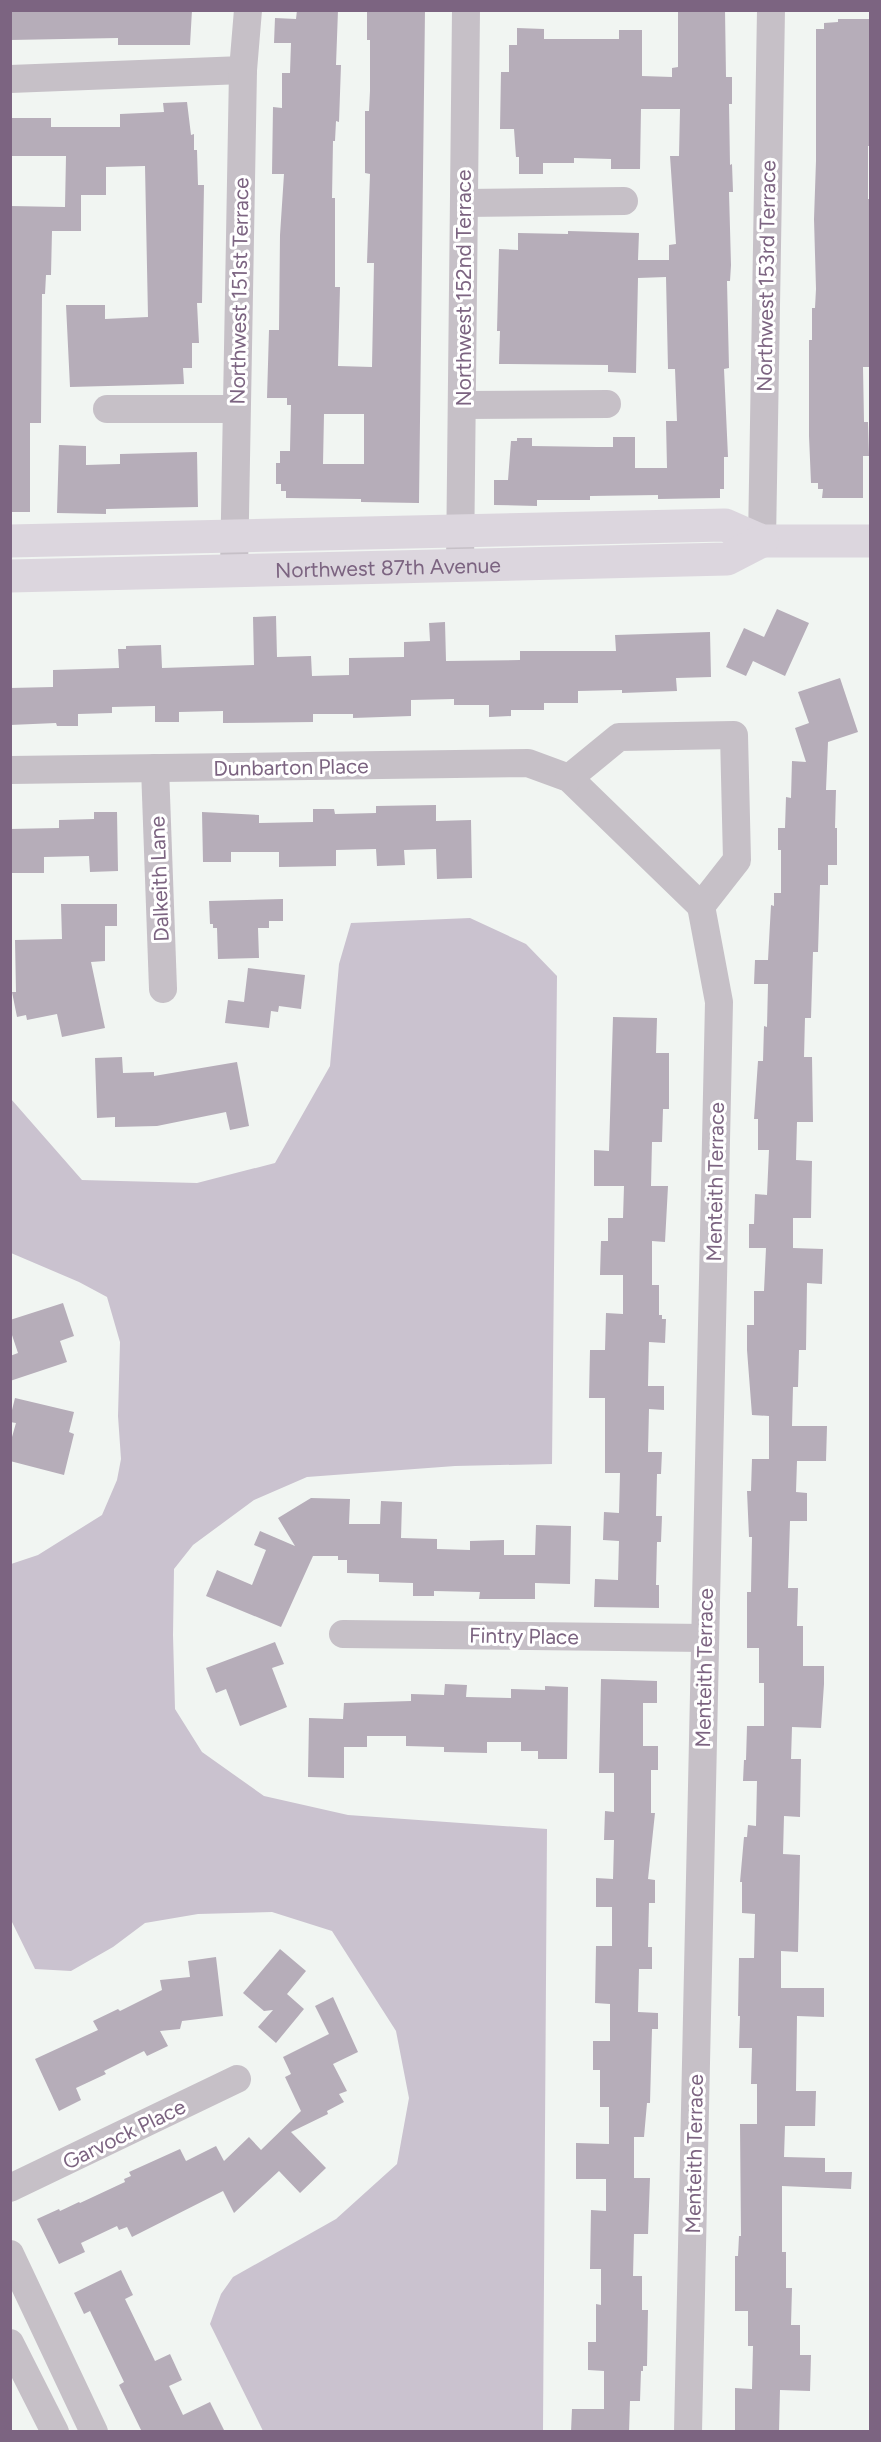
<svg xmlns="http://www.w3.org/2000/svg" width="881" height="2442" font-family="Figtree,sans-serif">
  <rect width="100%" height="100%" fill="#f1f5f2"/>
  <path fill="#cac2cf" d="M470 918 526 944 557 976 552 1464 455 1466 307 1477 254 1500 193 1545 174 1569 173 1635 175 1709 202 1752 264 1796 348 1815 547 1829 543 2431H263L210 2324 221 2294 233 2277 336 2219 397 2164 409 2098 396 2031 332 1931 272 1912 198 1914 145 1923 113 1947 71 1971 35 1969 11 1920V1564L38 1555 102 1515 117 1480 121 1459 118 1416 120 1342 107 1297 79 1282 11 1253V1099L82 1180 197 1183 275 1163 330 1066 339 964 351 923Z"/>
  <g fill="#b6adb9" fill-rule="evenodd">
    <path d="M22 10H192L190 45H118V38L10 40V12Z"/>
    <path d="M297 10H338L336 65H341L339 122 336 121 335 141H333L332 198H335V287H340L338 366 372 367 374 263H367L370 174 365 173V111H369L370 91V40H367V10H425L419 503 361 502V499L286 498V491H281V484H276V463H280V451H290L291 405H287V398H267L269 330H279L280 235 284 174H272L273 107 282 108V73H290L291 43H274L275 18 296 19ZM324 414H364V464H323Z"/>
    <path d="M678 10H725L726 77H732V104H729L730 165 732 164 733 192H729L731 265 730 281H727L729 368 724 369 728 457H724V489H720V498L658 499V495L590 496V500H537V506L494 505V480H508L511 441H517V438H532V446L597 447H613V437H635V468H667L666 421H677L675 369H668L666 277 638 278 636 373 608 372V365L499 364 500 331H497L499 249 518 250V233L568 234V231L639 233 638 260H669V245L676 244 670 156H679L680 109H641L640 169H611V159L574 158V163H543V174H519V157H516L514 129H500L501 72H509V45H517V28L544 29V39H619V30H642V76L672 77V68L678 67Z"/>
    <path d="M838 19H870V146H868V199H870V346L869 367H863L864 422H868L869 456H863V498H822L823 489H818V483H811L809 436V340H812V308H815L816 289 814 219 816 161V29H824V23L838 22Z"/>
    <path d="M187 102 191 135 194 134V150H197L198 185H204L202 303H197L199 343H192V368H183L184 384 70 387 66 305H105V319L148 317 145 166 106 167V195H81V231H52L51 275H46L45 294H42L41 423H30V512H10V206L65 207 66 156H10V118H51V127H120V114L164 112 163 103Z"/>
    <path d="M59 445 86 446V465L120 464V454L197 452 198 507 106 509V514L57 513Z"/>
    <path d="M777 609 809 623 785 676 753 661 746 676 726 667 744 628 764 637Z"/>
    <path d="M276 616 277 657 311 656 312 676 349 675V658L404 657V642L430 641 429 623 445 622 446 661 520 660V651H616L615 635 710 632 711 677 676 678 677 691 622 693V690L578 691V703H544V710H511V716L489 717V705H454V699L411 700V716L353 718V714H313V722L223 723V711L179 712V722H155V706L112 707V713L78 714V726H57L56 723 10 725V688L53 687V670L119 668 118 649H126V646L161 645 162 668 254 665 253 617Z"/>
    <path d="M840 678 858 732 828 742 826 790H836L835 828H837V865H828V885H820L818 952H813L811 1018H805L804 1057H812L813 1122H797L796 1160 812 1161 811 1218H793V1248L823 1249 822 1284 807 1283 806 1350H799L798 1387H793L792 1426H827L826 1461H797L796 1492 807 1493V1521H790L788 1588H798L797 1626H803V1666H824V1684L821 1728 792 1727 791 1759H801L800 1817 784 1816 783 1854 800 1855 798 1952 781 1951V1988H824V2017L797 2016 796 2091H816L815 2126H785L784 2157 825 2158V2172H852L851 2189 782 2186V2252H786V2288H792L791 2325H800V2355H811L810 2391 780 2390 779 2432H735V2388L752 2389 753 2346H748V2311H735V2256H738L739 2236H741L740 2124H757V2084H751L752 2048H739L740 2016H738L739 1958H754L755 1914 742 1913V1882H740L744 1837H747L748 1825 756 1826 757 1781H743L744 1760H746L747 1726H764V1683H759V1648H747V1592H751L752 1537H749L747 1491H751L752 1459H769V1416L752 1415 747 1350V1325H754V1291H764L766 1248H749V1224H754L755 1194 767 1195 769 1150H758V1119H754L758 1061H763L764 1026 767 1027 768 984H754L755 960H768L771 905 774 906V893H781V850H778V828H785L786 797 791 798 792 761 806 762 795 728 809 723 798 692Z"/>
    <path d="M436 805V821L471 820 472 878 437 879 436 849 404 850 405 865 377 866 376 849 336 850V866L279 867V852H231V862H203L202 812 259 815V823L313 822V809H334L335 814 376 813V806Z"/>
    <path d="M94 812H117L118 871 90 872 89 856 44 857V873H10V829L59 828V820L94 819Z"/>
    <path d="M283 899V921H269V928H258L259 958 218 959 217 928H213V924H210L209 901Z"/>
    <path d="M61 904H117V926H105V961L91 962 105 1028 62 1037 57 1014 27 1020 26 1015 17 1017 12 992H16L15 940 62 939Z"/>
    <path d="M248 968 305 975 301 1009 279 1006 278 1012 271 1011 269 1028 225 1023 228 1000 244 1002Z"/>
    <path d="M613 1017 657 1018 656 1053H669V1109H663L662 1142H652L651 1186H668L665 1242 652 1241V1285H659V1315H662V1319H666L665 1343 649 1342 648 1386H664V1410L649 1409 648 1452H662L661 1474H657L656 1516H662L661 1542H657L656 1585H659V1608L594 1607 595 1579 618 1580 619 1541 603 1540 604 1512 619 1513 620 1473H605V1398H589L590 1350H605L606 1313 623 1314V1275H600L601 1241H608V1218H623L624 1186H594V1150L609 1151Z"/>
    <path d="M122 1057 123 1073 154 1072V1076L237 1062 249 1126 230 1130 226 1112 157 1126 115 1127V1117L97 1118 95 1058Z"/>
    <path d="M63 1303 74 1336 60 1341 67 1362 10 1381V1356L18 1353 10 1329V1320Z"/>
    <path d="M15 1398 74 1412 69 1432 74 1434 64 1475 10 1461V1444L16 1423 10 1422V1418Z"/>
    <path d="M311 1498 350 1499 349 1524H380L381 1501 402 1502 401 1538 437 1539V1549L470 1550V1541L504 1540V1555H535L536 1525 571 1526 570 1584 535 1583V1599H479L480 1592 434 1591V1596H413V1583L379 1582V1574L347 1573V1560H338V1556H313L281 1627 206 1596 217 1570 252 1585 266 1550 254 1545 260 1531 295 1546 278 1518Z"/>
    <path d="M275 1642 284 1664 272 1668 287 1707 240 1726 226 1689 216 1693 206 1668Z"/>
    <path d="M601 1679 657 1681V1703H643V1746H658V1770H651V1813H655L648 1879 655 1880V1903H649L648 1947H652V1969H639L638 2012 658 2013V2029H652L650 2103H647L644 2137H634V2178H650L648 2234H634L633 2276H642V2310H648L647 2366H643V2371H641L640 2401H630L629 2432H571L572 2409H604V2371L588 2370V2342H596V2304L601 2305V2269H590L591 2210 606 2211V2179H576V2143L609 2144V2107H600V2070H593V2041H610V2004L595 2003 596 1946H612V1907H596V1878L613 1879 614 1840H604L605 1811 614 1812V1773H599Z"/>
    <path d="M445 1684 467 1685 466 1697 511 1698V1689L545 1690V1686L568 1687 567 1759H538V1751H521V1742H487V1753L444 1752V1747L406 1746V1736H367V1747H344V1778L308 1777 309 1718 343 1719 344 1703 411 1701V1694L444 1695Z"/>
    <path d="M280 1949 306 1971 287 1994 304 2009 276 2043 258 2027 273 2010 264 2011 243 1993Z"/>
    <path d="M216 1957 223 2016 182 2021 180 2029 160 2031 168 2046 147 2056 144 2051 104 2071 106 2074 76 2088 81 2100 59 2111 35 2059 98 2030 93 2021 118 2009 120 2011 162 1990 160 1980 190 1977 188 1961Z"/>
    <path d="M333 1997 358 2052 333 2064 347 2091 339 2094 344 2102 327 2111 328 2114 291 2132 326 2168 300 2193 279 2171 234 2213 223 2191 132 2237 127 2227 119 2230 117 2226 81 2243 85 2252 59 2264 37 2219 59 2209 60 2211 79 2202 80 2203 125 2182 124 2179 131 2176 129 2172 180 2149 186 2161 216 2146 224 2161 249 2137 261 2150 301 2111 285 2077 291 2074 283 2057 329 2034 315 2006Z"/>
    <path d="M121 2270 133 2295 125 2299 155 2361 170 2354 182 2380 169 2386 183 2415 210 2402 225 2432H142L119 2385 124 2382 90 2311 84 2314 74 2293Z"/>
  </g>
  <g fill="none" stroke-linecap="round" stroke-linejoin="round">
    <g stroke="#c6c0c7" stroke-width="28">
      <path d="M10 79 243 70"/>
      <path d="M464 203 624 201"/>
      <path d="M463 405 607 404"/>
      <path d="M107 409H236"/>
      <path d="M762 541 771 10"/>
      <path d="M460 566 466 10"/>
      <path d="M234 571 243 70 248 10"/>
      <path d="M155 768 163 989"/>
      <path d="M10 770 528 763 569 778 701 906"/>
      <path d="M569 778 619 737 734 735 737 860 701 906"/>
      <path d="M343 1634 705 1638"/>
      <path d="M10 2188 237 2079"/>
      <path d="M10 2254 94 2432"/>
      <path d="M10 2343 55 2432"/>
      <path d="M688 2432 719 1002 701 906"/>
    </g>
    <g stroke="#dcd6de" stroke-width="33">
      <path d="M10 541 725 525 762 541H870"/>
      <path id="s1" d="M10 576 727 559 762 541"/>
    </g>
  </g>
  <g text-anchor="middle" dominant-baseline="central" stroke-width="6" stroke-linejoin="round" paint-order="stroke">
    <g font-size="21" fill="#7c6481" stroke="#fff">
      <text transform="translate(766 276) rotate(-89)">Northwest 153rd Terrace</text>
      <text transform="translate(463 288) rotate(-90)">Northwest 152nd Terrace</text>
      <text transform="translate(239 291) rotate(-89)">Northwest 151st Terrace</text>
      <text stroke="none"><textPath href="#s1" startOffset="378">Northwest 87th Avenue</textPath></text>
      <text transform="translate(291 767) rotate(-1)">Dunbarton Place</text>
      <text transform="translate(159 879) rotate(-92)">Dalkeith Lane</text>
      <text transform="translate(715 1182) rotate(-89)">Menteith Terrace</text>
      <text transform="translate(524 1636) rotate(1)">Fintry Place</text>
      <text transform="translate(704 1668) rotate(-89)">Menteith Terrace</text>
      <text transform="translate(124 2134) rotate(-26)">Garvock Place</text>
      <text transform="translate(694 2154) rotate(-89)">Menteith Terrace</text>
    </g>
  </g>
  <rect width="881" height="2442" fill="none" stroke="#7c6481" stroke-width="24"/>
</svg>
